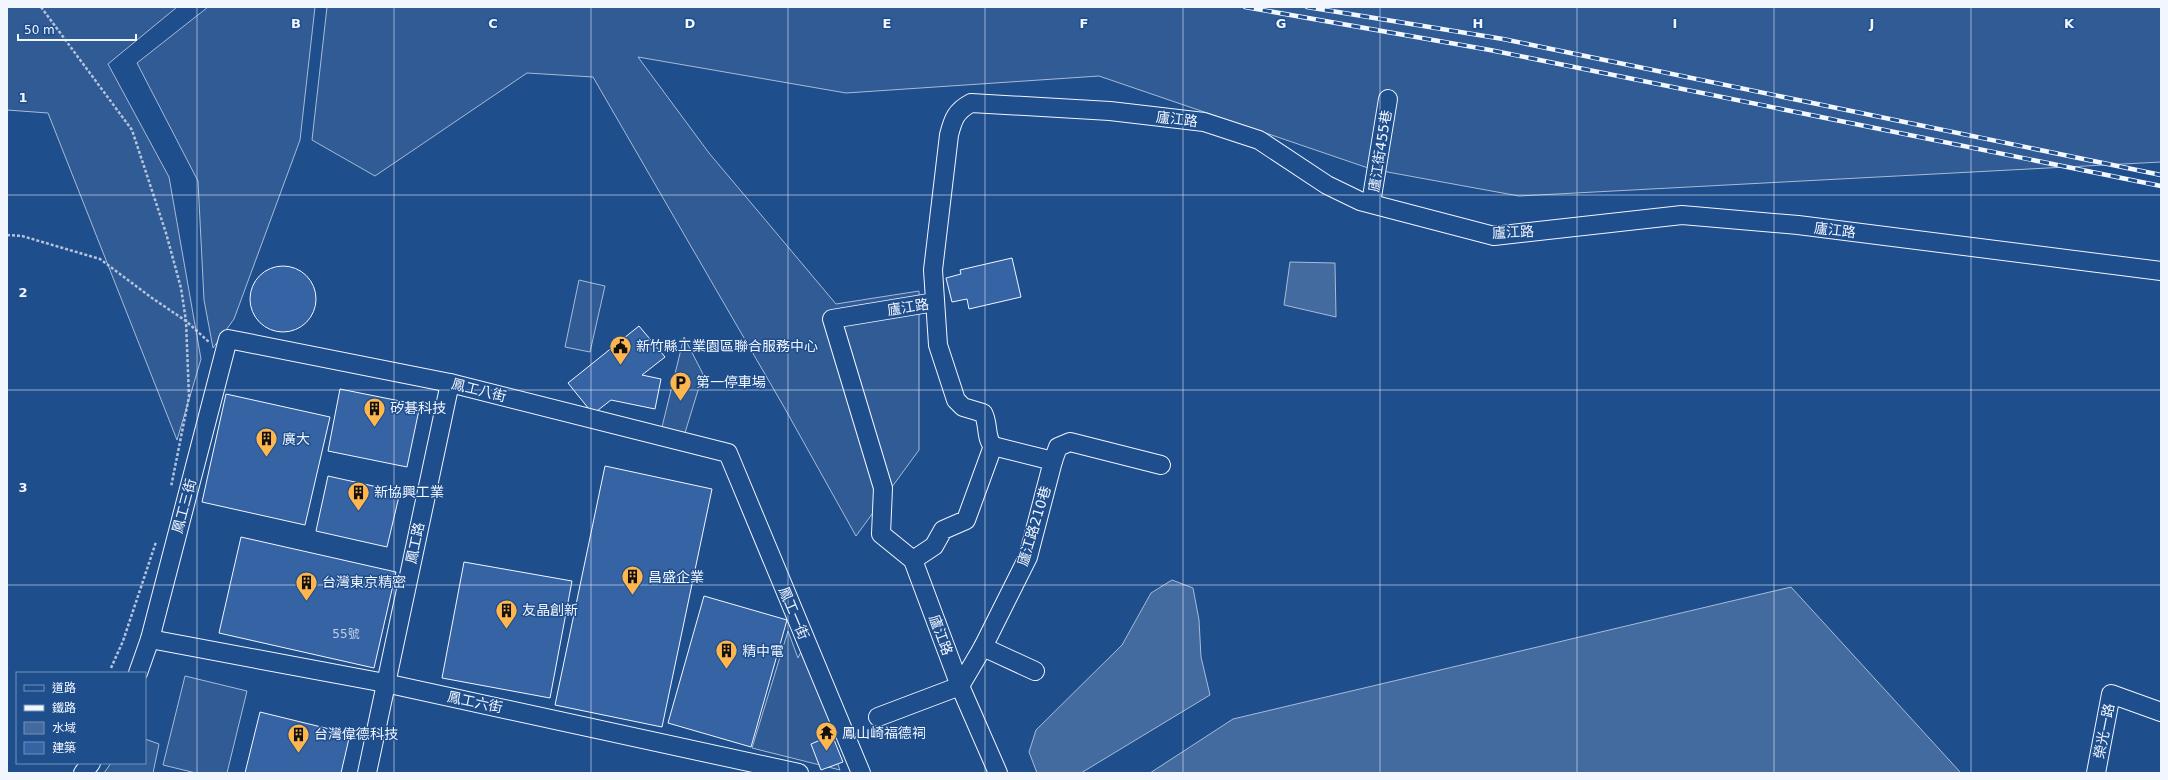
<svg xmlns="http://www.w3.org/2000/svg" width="2168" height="780" font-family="'DejaVu Sans','Noto Sans TC',sans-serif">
  <rect width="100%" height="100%" fill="#1f4e8c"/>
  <g fill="#305b95" stroke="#a8bbd7">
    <path d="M7 7H177L108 64 169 177 201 359 177 440 48 113 7 110Z"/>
    <path d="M208 7H315L300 140 234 319 213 348 204 300 198 181 137 63Z"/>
    <path d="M327 7H2161V162L1519 196 1371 169 1099 76 846 93 638 57 709 153 836 304 919 291V450L856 536 784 407 593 77 527 73 375 176 312 140Z"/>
    <path d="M579 280 605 286 590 352 565 347Z"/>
    <path d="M684 337 703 374 684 436 661 431Z"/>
    <path d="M788 631 798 658 806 641 843 731 828 737 840 770 752 748Z"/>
    <path d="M185 676 247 691 227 773H196L163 765Z"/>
    <path d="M145 739 159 744 153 773H104L111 763H145Z"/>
  </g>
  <g fill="#446ba0" stroke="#a8bbd7">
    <path d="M1290 262 1335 263 1336 317 1284 305Z"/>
    <path d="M1172 580 1193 588 1199 620 1201 657 1210 695 1081 773H1037L1029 752 1036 730 1122 645 1151 593Z"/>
    <path d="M1791 587 1961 773H1150L1233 719Z"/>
  </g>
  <g fill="#3563a3" stroke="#f2f6ff">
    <path d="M1012 258 1021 297 969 309 967 299 952 302 946 278 961 274 960 270Z"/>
    <circle cx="283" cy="299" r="33"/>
    <path d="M639 326 665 357 642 375 661 379 655 409 611 400 593 414 568 383Z"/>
    <path d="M340 389 420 405 407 467 328 451Z"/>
    <path d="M226 394 330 417 305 525 202 502Z"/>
    <path d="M605 466 712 489 662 727 555 705Z"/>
    <path d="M328 476 400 492 387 547 316 531Z"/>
    <path d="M241 537 396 572 374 668 219 633Z"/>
    <path d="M464 562 572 581 550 698 442 678Z"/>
    <path d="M704 596 787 620 751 747 668 723Z"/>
    <path d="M260 712 350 734 341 773H245Z"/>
    <path d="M832 735 843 762 821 770 811 744Z"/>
  </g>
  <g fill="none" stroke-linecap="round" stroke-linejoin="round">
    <defs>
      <g id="minor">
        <path d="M1371 203 1388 99"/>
        <path d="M935 302 832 319 883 488 881 534 913 560 960 686 998 773"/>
        <path d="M1053 461 1058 447 1070 442 1161 465"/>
        <path d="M913 560 934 546 943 530 966 520 993 446C985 438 989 423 983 413L963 407 956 400 938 345 933 270 949 135C953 119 956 111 971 103L1110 111 1204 122 1259 140 1327 185 1360 201 1494 236 1682 215 1798 225 2161 271"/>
        <path d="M150 639 385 683 799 773"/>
        <path d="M983 647 1035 671"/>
        <path d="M138 673 150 639 228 339 450 383 728 453 861 773"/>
        <path d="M878 717 960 686 983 647 1028 557 1053 461 993 446"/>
        <path d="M83 773 91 763"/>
        <path d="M367 773 450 383"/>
        <path d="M2096 773 2111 694 2161 712"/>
      </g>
    </defs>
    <use href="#minor" stroke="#f2f6ff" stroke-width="20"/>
    <g stroke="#b3c4dc" stroke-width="2.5" stroke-dasharray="3 2" stroke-linecap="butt">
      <path d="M41 7 132 130 166 233 181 288 186 321 189 397 171 487"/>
      <path d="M7 235 22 236 100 259 152 298 186 321 210 343"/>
      <path d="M111 668 123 641 156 542"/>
    </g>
    <use href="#minor" stroke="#1f4e8c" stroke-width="18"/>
    <defs>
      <g id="rail">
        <path d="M1245 7 1490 50 2161 186"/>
        <path d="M1307 7 1503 39 2161 175"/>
      </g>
    </defs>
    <use href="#rail" stroke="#f2f6ff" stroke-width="4.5"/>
    <use href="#rail" stroke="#1f4e8c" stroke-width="3" stroke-dasharray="9" stroke-linecap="butt"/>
  </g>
  <path fill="none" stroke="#f2f6ff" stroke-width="1" stroke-opacity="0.55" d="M197 7V773M394 7V773M591 7V773M788 7V773M985 7V773M1183 7V773M1380 7V773M1577 7V773M1774 7V773M1971 7V773M7 195H2161M7 390H2161M7 585H2161"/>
  <defs>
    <symbol id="civic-pin" viewBox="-11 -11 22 30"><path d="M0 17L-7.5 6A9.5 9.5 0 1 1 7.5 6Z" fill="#ffb74d" stroke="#1f4e8c"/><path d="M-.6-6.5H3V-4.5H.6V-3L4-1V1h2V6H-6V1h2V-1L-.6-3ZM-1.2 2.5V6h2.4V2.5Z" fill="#111"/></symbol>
    <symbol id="parking-pin" viewBox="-11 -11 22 30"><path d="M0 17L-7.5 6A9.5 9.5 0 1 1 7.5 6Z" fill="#ffb74d" stroke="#1f4e8c"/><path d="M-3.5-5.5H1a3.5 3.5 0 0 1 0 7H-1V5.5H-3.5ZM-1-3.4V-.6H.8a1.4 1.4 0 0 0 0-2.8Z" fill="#111"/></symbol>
    <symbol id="building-pin" viewBox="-11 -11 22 30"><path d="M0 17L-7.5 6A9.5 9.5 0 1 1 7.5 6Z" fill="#ffb74d" stroke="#1f4e8c"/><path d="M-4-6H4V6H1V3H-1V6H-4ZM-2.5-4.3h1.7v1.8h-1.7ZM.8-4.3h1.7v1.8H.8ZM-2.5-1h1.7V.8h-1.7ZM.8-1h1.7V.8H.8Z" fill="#111"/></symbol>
    <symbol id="temple-pin" viewBox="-11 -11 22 30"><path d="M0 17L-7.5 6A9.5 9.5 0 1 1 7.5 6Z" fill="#ffb74d" stroke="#1f4e8c"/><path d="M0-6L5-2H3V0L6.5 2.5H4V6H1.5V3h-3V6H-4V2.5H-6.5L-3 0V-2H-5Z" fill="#111"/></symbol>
  </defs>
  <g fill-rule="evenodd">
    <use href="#civic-pin" x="608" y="334" width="25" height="34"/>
    <use href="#parking-pin" x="668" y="370" width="25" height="34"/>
    <use href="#building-pin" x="362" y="396" width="25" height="34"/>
    <use href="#building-pin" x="254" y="426" width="25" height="34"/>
    <use href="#building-pin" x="346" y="480" width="25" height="34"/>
    <use href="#building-pin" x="620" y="564" width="25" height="34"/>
    <use href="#building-pin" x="294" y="570" width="25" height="34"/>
    <use href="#building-pin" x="494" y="598" width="25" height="34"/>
    <use href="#building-pin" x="714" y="638" width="25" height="34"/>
    <use href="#temple-pin" x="814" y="720" width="25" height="34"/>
    <use href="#building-pin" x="286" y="722" width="25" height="34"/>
  </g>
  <g text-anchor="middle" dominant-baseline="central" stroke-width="3" stroke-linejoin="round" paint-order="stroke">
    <g font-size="12" fill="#c3d1e8">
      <text x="346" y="634">55號</text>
    </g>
    <g font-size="14" fill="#f2f6ff" stroke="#1f4e8c">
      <text transform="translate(1177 119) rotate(7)">廬江路</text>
      <text transform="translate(1380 151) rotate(-81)">廬江街455巷</text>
      <text transform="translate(1835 230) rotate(7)">廬江路</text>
      <text transform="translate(1513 232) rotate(-3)">廬江路</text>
      <text transform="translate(908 307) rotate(-9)">廬江路</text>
      <text transform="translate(479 390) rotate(14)">鳳工八街</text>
      <text transform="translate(184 506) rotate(-75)">鳳工三街</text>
      <text transform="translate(1034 526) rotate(-73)">廬江路210巷</text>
      <text transform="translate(415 543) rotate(-78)">鳳工路</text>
      <text transform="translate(794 613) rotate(67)">鳳工一街</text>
      <text transform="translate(941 635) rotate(70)">廬江路</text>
      <text transform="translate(475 702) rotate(12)">鳳工六街</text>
      <text transform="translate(2104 731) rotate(-79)">榮光一路</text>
    </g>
    <g font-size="14" fill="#f2f6ff" stroke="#1f4e8c" text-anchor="start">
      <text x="636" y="346">新竹縣工業園區聯合服務中心</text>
      <text x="696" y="382">第一停車場</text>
      <text x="390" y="408">矽碁科技</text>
      <text x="282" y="439">廣大</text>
      <text x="374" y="492">新協興工業</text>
      <text x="648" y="577">昌盛企業</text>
      <text x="322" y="582">台灣東京精密</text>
      <text x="522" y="610">友晶創新</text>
      <text x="742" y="651">精中電</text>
      <text x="842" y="733">鳳山崎福德祠</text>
      <text x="314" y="734">台灣偉德科技</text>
    </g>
  </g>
  <g font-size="13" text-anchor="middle" font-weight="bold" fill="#f2f6ff" stroke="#1f4e8c" stroke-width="3" stroke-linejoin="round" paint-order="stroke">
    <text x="296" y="28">B</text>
    <text x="493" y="28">C</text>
    <text x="690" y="28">D</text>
    <text x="887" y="28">E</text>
    <text x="1084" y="28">F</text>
    <text x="1281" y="28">G</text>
    <text x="1478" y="28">H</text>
    <text x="1675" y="28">I</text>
    <text x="1872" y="28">J</text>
    <text x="2069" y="28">K</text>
    <text x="23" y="102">1</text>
    <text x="23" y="297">2</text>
    <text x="23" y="492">3</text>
  </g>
  <rect width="2168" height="780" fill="none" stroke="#f2f6ff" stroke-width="16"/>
  <rect x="16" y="672" width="130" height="92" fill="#1f4e8c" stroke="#7391ba"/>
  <rect x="24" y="685" width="20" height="6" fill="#1f4e8c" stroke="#7391ba"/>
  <text x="52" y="692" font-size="12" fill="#f2f6ff">道路</text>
  <rect x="24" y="705" width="20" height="6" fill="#f2f6ff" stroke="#7391ba"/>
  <text x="52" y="712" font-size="12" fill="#f2f6ff">鐵路</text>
  <rect x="24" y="722" width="20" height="12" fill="#446ba0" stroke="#7391ba"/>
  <text x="52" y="732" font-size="12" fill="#f2f6ff">水域</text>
  <rect x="24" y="742" width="20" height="12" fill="#3563a3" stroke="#7391ba"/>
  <text x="52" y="752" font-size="12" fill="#f2f6ff">建築</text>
  <path d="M18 34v6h118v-6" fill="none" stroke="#f2f6ff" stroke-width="2"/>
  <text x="24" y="34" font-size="12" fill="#f2f6ff" stroke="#1f4e8c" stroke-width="3" paint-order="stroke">50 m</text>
</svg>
